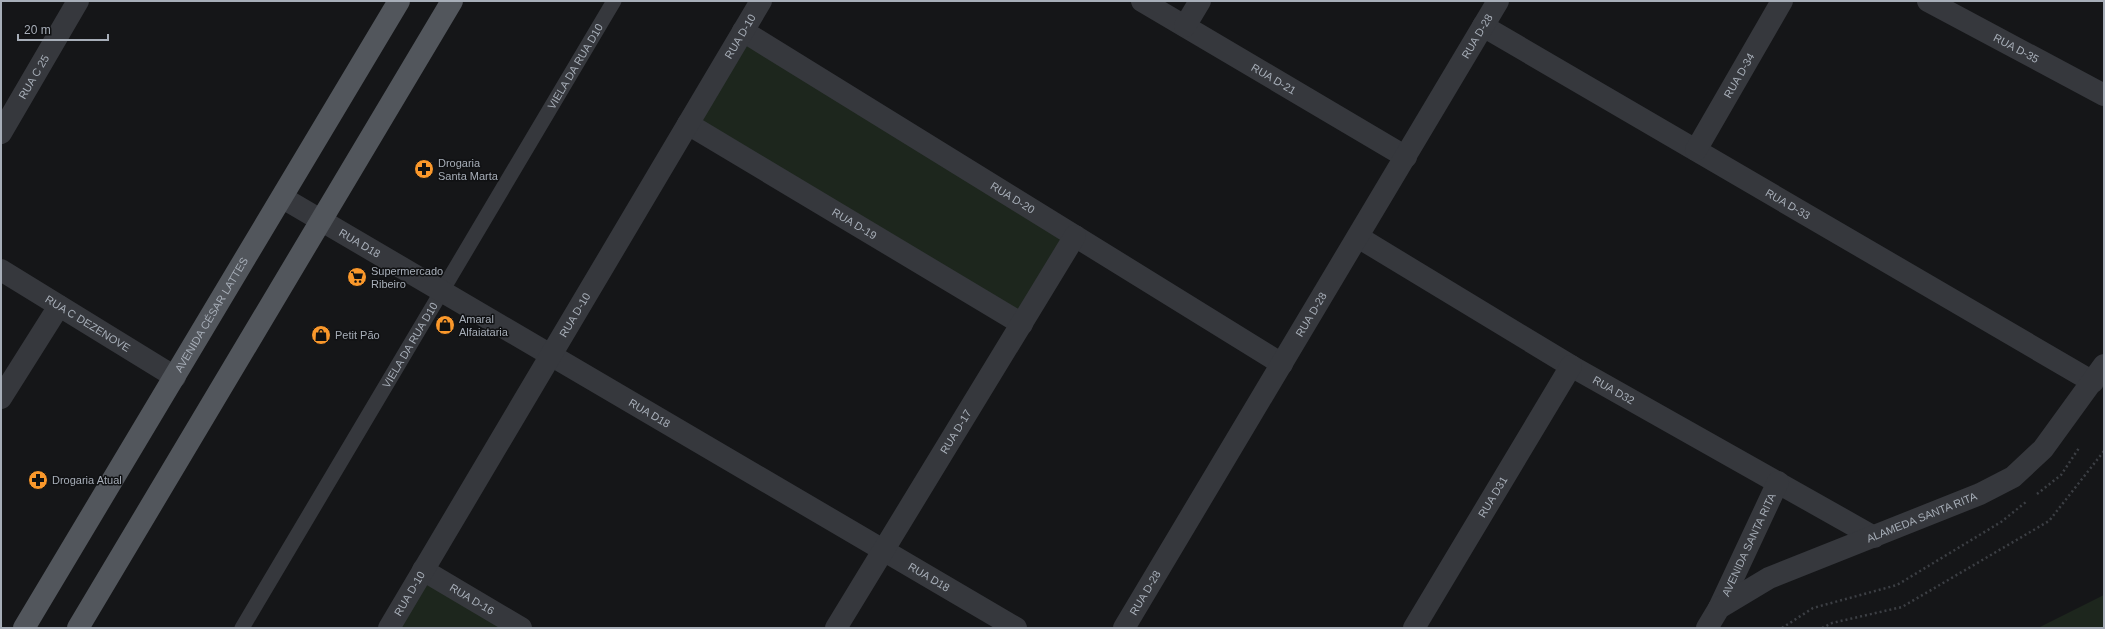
<svg xmlns="http://www.w3.org/2000/svg" width="2105" height="629" font-family="Arial,sans-serif">
  <rect width="100%" height="100%" fill="#151618"/>
  <g fill="#1d261d">
    <path d="M747 39 1065 238 1017 316 698 122Z"/>
    <path d="M426 576 513 628H396Z"/>
    <path d="M2104 595V628H2038Z"/>
  </g>
  <g fill="none" stroke-linecap="round" stroke-linejoin="round">
    <g stroke="#3c3f44" stroke-width="2.5" stroke-dasharray="2 3" stroke-linecap="butt">
      <path d="M2037 494 2061 475 2079 448"/>
      <path d="M1782 628 1813 608 1897 585 2001 522 2026 502"/>
      <path d="M1822 628 1832 623 1902 607 2049 521 2104 451"/>
    </g>
    <path stroke="#36383d" stroke-width="15" id="s1" d="M242 628 614 1"/>
    <g stroke="#36383d" stroke-width="22">
      <path id="s2" d="M1142 1 1406 157"/>
      <path id="s3" d="M1928 1 2104 95"/>
      <path d="M1185 26 1200 1"/>
      <path id="s4" d="M1483 26 2093 382"/>
      <path id="s5" d="M743 31 1282 364"/>
      <path id="s6" d="M688 124 1022 324"/>
      <path id="s7" d="M1 133 78 1"/>
      <path id="s8" d="M1696 150 1782 1"/>
      <path id="s9" d="M283 198 1016 628"/>
      <path id="s10" d="M1358 237 1571 366 1874 537"/>
      <path id="s11" d="M1 270 175 377"/>
      <path d="M1 398 59 306"/>
      <path id="s12" d="M423 570 521 628"/>
      <path id="s13" d="M1719 608 1778 482"/>
      <path id="s14" d="M389 628 761 1"/>
      <path id="s15" d="M836 628 1075 236"/>
      <path id="s16" d="M1124 628 1498 1"/>
      <path id="s17" d="M1414 628 1571 366"/>
      <path id="s18" d="M1707 628 1719 608 1769 578 1980 494 2013 477 2043 449 2104 365"/>
    </g>
    <g stroke="#52565c" stroke-width="22">
      <path id="s19" d="M24 628 399 1"/>
      <path d="M78 628 452 1"/>
    </g>
  </g>
  <defs>
    <symbol id="pharmacy-disc" viewBox="-11 -11 22 22"><circle r="9.5" fill="#fa982b" stroke="#101113"/><path d="M-2-6h4v4h4v4h-4v4h-4v-4h-4v-4h4Z" fill="#111"/></symbol>
    <symbol id="supermarket-disc" viewBox="-11 -11 22 22"><circle r="9.5" fill="#fa982b" stroke="#101113"/><path d="M-6-5.5h2.5l.6 2H6L4.5 2H-2.5L-4.4-4H-6ZM-1.5 3.2a1.3 1.3 0 1 0 .1 0ZM3 3.2a1.3 1.3 0 1 0 .1 0Z" fill="#111"/></symbol>
    <symbol id="shop-disc" viewBox="-11 -11 22 22"><circle r="9.5" fill="#fa982b" stroke="#101113"/><path d="M-5-2.5h2.3a2.7 3.5 0 0 1 5.4 0H5L5.5 6h-11ZM-1.5-2.5h3a1.5 2.3 0 0 0-3 0Z" fill="#111"/></symbol>
  </defs>
  <g fill-rule="evenodd">
    <use href="#pharmacy-disc" x="413" y="158" width="22" height="22"/>
    <use href="#supermarket-disc" x="346" y="266" width="22" height="22"/>
    <use href="#shop-disc" x="434" y="314" width="22" height="22"/>
    <use href="#shop-disc" x="310" y="324" width="22" height="22"/>
    <use href="#pharmacy-disc" x="27" y="469" width="22" height="22"/>
  </g>
  <g text-anchor="middle" dominant-baseline="central" stroke-width="3" stroke-linejoin="round" paint-order="stroke">
    <g font-size="11" fill="#a7aeb8" stroke="#101113">
      <text stroke="none"><textPath href="#s14" startOffset="688">RUA D-10</textPath></text>
      <text stroke="none"><textPath href="#s16" startOffset="689">RUA D-28</textPath></text>
      <text stroke="none"><textPath href="#s3" startOffset="100">RUA D-35</textPath></text>
      <text stroke="none"><textPath href="#s1" startOffset="653">VIELA DA RUA D10</textPath></text>
      <text stroke="none"><textPath href="#s8" startOffset="86">RUA D-34</textPath></text>
      <text stroke="none"><textPath href="#s7" startOffset="65">RUA C 25</textPath></text>
      <text stroke="none"><textPath href="#s2" startOffset="153">RUA D-21</textPath></text>
      <text stroke="none"><textPath href="#s5" startOffset="317">RUA D-20</textPath></text>
      <text stroke="none"><textPath href="#s4" startOffset="353">RUA D-33</textPath></text>
      <text stroke="none"><textPath href="#s6" startOffset="194">RUA D-19</textPath></text>
      <text stroke="none"><textPath href="#s9" startOffset="89">RUA D18</textPath></text>
      <text stroke="none"><textPath href="#s19" startOffset="365">AVENIDA CÉSAR LATTES</textPath></text>
      <text stroke="none"><textPath href="#s14" startOffset="364">RUA D-10</textPath></text>
      <text stroke="none"><textPath href="#s16" startOffset="365">RUA D-28</textPath></text>
      <text stroke="none"><textPath href="#s11" startOffset="102">RUA C DEZENOVE</textPath></text>
      <text stroke="none"><textPath href="#s1" startOffset="329">VIELA DA RUA D10</textPath></text>
      <text stroke="none"><textPath href="#s10" startOffset="298">RUA D32</textPath></text>
      <text stroke="none"><textPath href="#s9" startOffset="425">RUA D18</textPath></text>
      <text stroke="none"><textPath href="#s15" startOffset="230">RUA D-17</textPath></text>
      <text stroke="none"><textPath href="#s17" startOffset="153">RUA D31</textPath></text>
      <text stroke="none"><textPath href="#s18" startOffset="246">ALAMEDA SANTA RITA</textPath></text>
      <text stroke="none"><textPath href="#s13" startOffset="70">AVENIDA SANTA RITA</textPath></text>
      <text stroke="none"><textPath href="#s9" startOffset="749">RUA D18</textPath></text>
      <text stroke="none"><textPath href="#s14" startOffset="40">RUA D-10</textPath></text>
      <text stroke="none"><textPath href="#s16" startOffset="41">RUA D-28</textPath></text>
      <text stroke="none"><textPath href="#s12" startOffset="57">RUA D-16</textPath></text>
    </g>
    <g font-size="11" fill="#a7aeb8" stroke="#101113" text-anchor="start">
      <text x="438" y="163">Drogaria<tspan x="438" dy="13">Santa Marta</tspan></text>
      <text x="371" y="271">Supermercado<tspan x="371" dy="13">Ribeiro</tspan></text>
      <text x="459" y="319">Amaral<tspan x="459" dy="13">Alfaiataria</tspan></text>
      <text x="335" y="335">Petit Pão</text>
      <text x="52" y="480">Drogaria Atual</text>
    </g>
  </g>
  <rect width="2105" height="629" fill="none" stroke="#a7aeb8" stroke-width="4"/>
  <path d="M18 34v6h90v-6" fill="none" stroke="#a7aeb8" stroke-width="2"/>
  <text x="24" y="34" font-size="12" fill="#a7aeb8" stroke="#101113" stroke-width="3" paint-order="stroke">20 m</text>
</svg>
